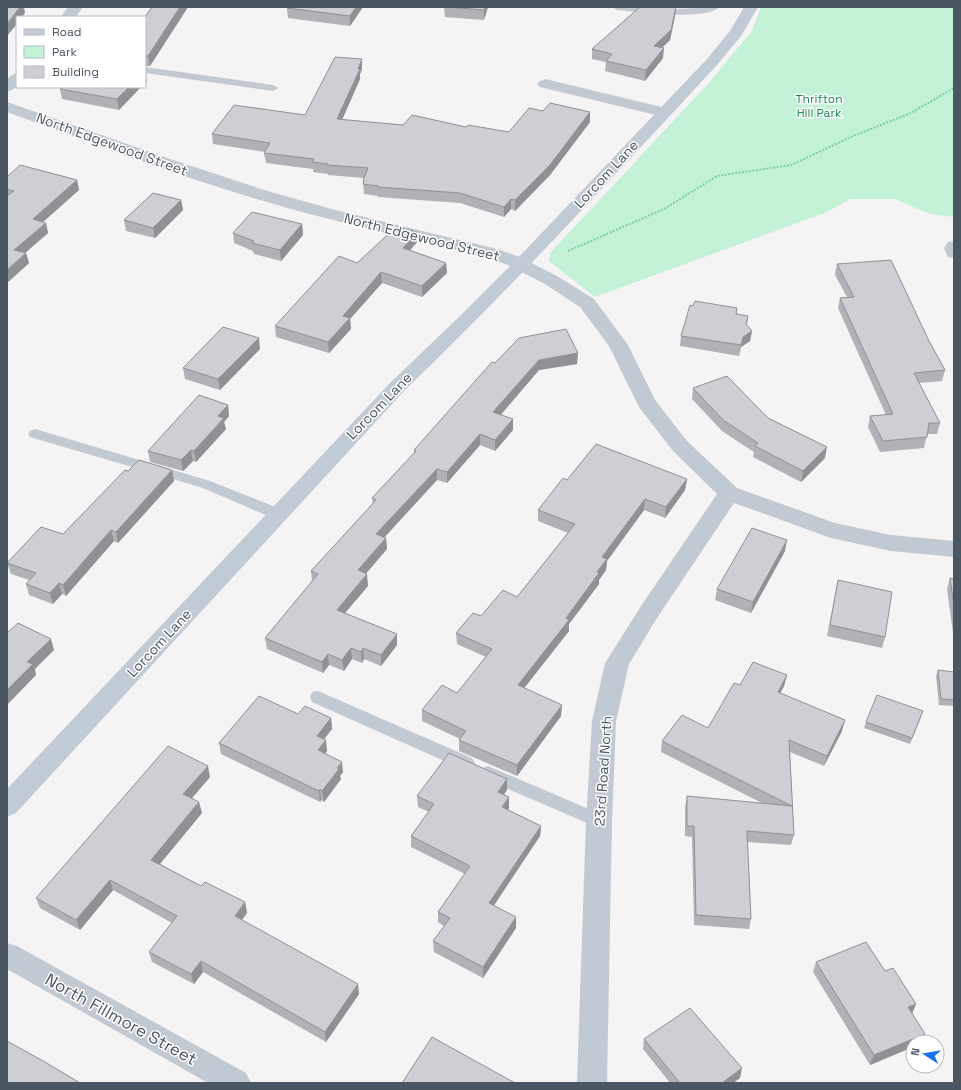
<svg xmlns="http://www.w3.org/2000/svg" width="961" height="1090" font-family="'Space Grotesk',sans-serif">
  <rect width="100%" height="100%" fill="#f5f3f3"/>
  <path fill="#c3f1d5" d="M761 7H954V217L930 214 895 199H850L827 212 595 297 549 261 551 252 706 86 752 31Z"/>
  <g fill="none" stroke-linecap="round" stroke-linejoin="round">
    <path stroke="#7ad0a6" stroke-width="2" stroke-dasharray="2 1.5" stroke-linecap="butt" d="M568 251 664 209 717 176 791 165 853 136 911 113 954 88"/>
    <g fill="#c1cad2" fill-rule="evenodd">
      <path d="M612 7 675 9 719 7C707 21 636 12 617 10Z"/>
      <path d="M145 67 273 85 278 88 273 91 145 73Z"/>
      <path d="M35 429 210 481 283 510 285 514 283 518 278 519 273 518 200 487 30 437 28 434 30 431Z"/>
      <path d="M318 691 472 758 475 763 472 768 466 770 460 768 312 702 310 697 312 692Z"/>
      <path d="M488 766 605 816 608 821 605 826 599 828 482 778 479 773 482 768Z"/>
    </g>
    <g fill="#c1cad2" fill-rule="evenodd">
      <path d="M68 7H83L76 17H61Z"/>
      <path d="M17 73V86L12 90 7 92V79L12 75Z"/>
      <path d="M545 79 670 109 672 112 670 115 664 117 540 87 537 84 540 81Z"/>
      <path d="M7 102 170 159 264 190 335 210 497 249 520 257 557 276 594 299 628 345 655 400 687 441 737 488 835 523 891 535 954 541V557L891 551 831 538 734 503 657 618 629 664 616 721 612 821 607 1083H577L586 821 592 721 605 663 609 657 641 606 717 494 673 451 639 407 609 346 580 307 545 284 508 265 485 257C408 238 330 221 253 198 170 173 89 142 7 112Z"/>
      <path d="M954 241V258L948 257 944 248 948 242Z"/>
      <path d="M7 943 17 946 246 1073 251 1083H208L7 969Z"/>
    </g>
    <path fill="#c1cbd6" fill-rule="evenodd" d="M744 7H758L741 36 717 65C615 175 513 286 405 390L16 813 7 817V789L391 382 460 316 515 261 707 59 730 31Z"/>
  </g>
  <g fill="#b0b2b7">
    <path d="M152 7H188L150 66H145V17Z"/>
    <path d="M288 7H363L350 26 288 18 287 8Z"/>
    <path d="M444 7H488L484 20 445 17Z"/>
    <path d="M640 7H677H676L675 16 670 40 662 48 663 58 645 81 605 71 606 62 592 59V49Z"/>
    <path d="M362 59V69L360 74V79L342 120 403 125 466 127 509 132 543 111 590 112V122L550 175 515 211 511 209 504 217 460 203 378 197V196L364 194 363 181 364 178 328 175V174L313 172V169L266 163 264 153 265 152 213 144 212 134 305 115Z"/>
    <path d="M62 87H141L119 110 62 99 60 89Z"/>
    <path d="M7 177 77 180 79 190 43 222 46 223 48 233 25 253H26L29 263 7 283Z"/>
    <path d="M181 200 183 210 155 238 126 231 124 220Z"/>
    <path d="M302 224 303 235 281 261 254 254 253 251 234 243 233 233Z"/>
    <path d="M417 242 410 250 446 263 447 273 422 297 382 283 350 319 351 329 329 353 276 337 275 326 357 263Z"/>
    <path d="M837 264 929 341 945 370 942 381 919 383 940 423 937 434H927L924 448 880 452 868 427 870 416 886 415 838 308 840 298 847 297 835 275Z"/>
    <path d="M736 314 748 316 747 325 752 331 750 341 741 347 739 356 680 346 681 336Z"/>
    <path d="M260 349 220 390 185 379 183 368Z"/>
    <path d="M495 363 577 364 539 370 501 415 513 419V430L495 451 480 445 447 483 437 480 384 538H386L387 549 366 574 368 586 345 613 397 634V645L381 666 364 659 362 663 352 659 344 671 329 665 323 673 267 649 265 638 312 581 311 571 373 504 372 498 414 453V450Z"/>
    <path d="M693 388 768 418 825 458 801 482 753 457 754 452 722 431 692 399Z"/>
    <path d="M228 405 229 416 224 422 226 429 196 462 193 461 183 471 150 462 148 451Z"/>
    <path d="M172 470 174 481 118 543 114 541 66 596 62 594 53 604 29 595 26 584 29 580 11 574 7 563 63 534 128 471Z"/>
    <path d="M687 479 685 490 665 518 644 510 607 561 606 570 599 580V584L569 624V631L524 688 561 716 517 776 459 751V740L460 739 422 721V710L457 693 486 657 457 644 456 633 481 616 517 597 568 533 538 521V510L567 480Z"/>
    <path d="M785 551 751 613 715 600 717 589Z"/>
    <path d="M950 578 954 579V640L947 589Z"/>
    <path d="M838 580 885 637 882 648 827 636Z"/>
    <path d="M938 670 954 672V706L939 705 936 676Z"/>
    <path d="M787 675 784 686 780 693 842 731 824 766 790 752 794 835 791 845 747 842 751 919 749 929 694 925 692 837 685 836V807L687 796 764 804 661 752 662 741 708 728 740 685Z"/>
    <path d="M298 714 331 718 332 729 324 739 327 751 325 754 343 772 340 776 341 779 324 802 321 800 320 802 221 754 219 743Z"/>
    <path d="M921 717 910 744 864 728 866 722Z"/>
    <path d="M210 777 192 798 202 813 160 864 201 886 245 902 247 913 242 920 359 994 326 1042 203 972 194 984 152 962 149 952 172 923 113 890 80 930 40 908 36 898Z"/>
    <path d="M507 790 503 795 509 808 508 810 541 826 540 836 494 905 516 928 483 978 434 952 433 941 444 926 438 922V912L465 874 411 847V836L429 812 418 807 417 796Z"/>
    <path d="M816 962 925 1034 922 1042H913V1047L870 1065 813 972Z"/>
    <path d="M644 1039 740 1078 733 1083H670L643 1049Z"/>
  </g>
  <g fill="#909195">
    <path d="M20 7H24L25 13 22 17H17V24L7 36V24Z"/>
    <path d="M180 7H188L150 66 148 56Z"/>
    <path d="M356 7H363L350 26V16Z"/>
    <path d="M485 7H488L484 20V10Z"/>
    <path d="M676 7 675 16 670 40 653 56 654 46Z"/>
    <path d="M664 48 663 58 645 81 646 70Z"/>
    <path d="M362 59V69L360 74V79L338 129 337 119Z"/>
    <path d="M145 72 147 82 145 83Z"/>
    <path d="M129 87H141L119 110 117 99Z"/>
    <path d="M590 112V122L550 175 515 211V200Z"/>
    <path d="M77 180 79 190 35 229 33 219Z"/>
    <path d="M511 199V209L504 217V207Z"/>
    <path d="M181 200 183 210 155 238 153 228Z"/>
    <path d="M46 223 48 233 17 260 14 250Z"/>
    <path d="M302 224 303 235 281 261 280 250Z"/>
    <path d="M417 232V242L403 258V248Z"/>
    <path d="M26 253 29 263 7 283V270Z"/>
    <path d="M446 263 447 273 422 297V286Z"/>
    <path d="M381 272 382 283 350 319 351 329 329 353 328 342 343 316Z"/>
    <path d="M752 331 750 341 741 347 739 356 741 345 743 337Z"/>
    <path d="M259 338 260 349 220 390 218 379Z"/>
    <path d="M578 353 577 364 539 370 493 423V412L539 360Z"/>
    <path d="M228 405 229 416 224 422 226 429 196 462 194 451 218 416Z"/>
    <path d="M513 419V430L495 451V440Z"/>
    <path d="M480 434V445L447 483V472Z"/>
    <path d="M827 447 825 458 801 482 803 471Z"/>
    <path d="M191 450 193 461 183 471 181 460Z"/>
    <path d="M437 469V480L377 545 376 534Z"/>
    <path d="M172 470 174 481 118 543 116 532Z"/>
    <path d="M687 479 685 490 665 518 666 507Z"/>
    <path d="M645 499 644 510 607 561 606 570 599 580V584L569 624V631L518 696V685L566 618 597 572 602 557Z"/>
    <path d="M111 530 114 541 66 596 63 585Z"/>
    <path d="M386 538 387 549 359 581 358 570Z"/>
    <path d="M787 540 785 551 751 613 753 602Z"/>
    <path d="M367 574 368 586 338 621 337 610Z"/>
    <path d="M59 583 62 594 53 604 50 593Z"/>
    <path d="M397 634V645L381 666V655Z"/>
    <path d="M51 639 54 650 35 669 36 675 7 705V690L27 662Z"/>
    <path d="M351 648 352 659 344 671 342 660Z"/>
    <path d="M363 648 364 659 362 663 361 652Z"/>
    <path d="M328 654 329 665 323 673 322 662Z"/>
    <path d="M787 675 784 686 775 703 778 692Z"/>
    <path d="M562 705 561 716 517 776V765Z"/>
    <path d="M331 718 332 729 318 747 317 736Z"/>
    <path d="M845 720 842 731 824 766 827 756Z"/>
    <path d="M326 740 327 751 319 761 318 750Z"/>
    <path d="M342 762 343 772 340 776 341 779 324 802 322 791Z"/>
    <path d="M208 766 210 777 186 805 183 794Z"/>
    <path d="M507 779V790L498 803V792Z"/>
    <path d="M320 789 321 800 320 802 319 791Z"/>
    <path d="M509 797V808L502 818V807Z"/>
    <path d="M199 802 202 813 154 871 151 860Z"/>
    <path d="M541 826 540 836 489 913V903Z"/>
    <path d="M110 880 113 890 80 930 76 920Z"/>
    <path d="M245 902 247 913 237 926 235 916Z"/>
    <path d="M516 917V928L483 978V967Z"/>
    <path d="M201 961 203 972 194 984 191 974Z"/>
    <path d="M358 984 359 994 326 1042 325 1032Z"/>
    <path d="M916 1004 912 1014 908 1007Z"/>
    <path d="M925 1034 922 1042H913V1047L870 1065 874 1055Z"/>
    <path d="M742 1068 740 1078 733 1083H722Z"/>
  </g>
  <g fill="#cdcfd5" stroke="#909195">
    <path d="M7 7H20L7 24Z"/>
    <path d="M152 7H180L148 56H145V17Z"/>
    <path d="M288 7H356L350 16 287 8Z"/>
    <path d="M446 7H485L484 10Z"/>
    <path d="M640 7H676L671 30 654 46 664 48 646 70 606 61 612 54 592 49Z"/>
    <path d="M335 57 362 59 358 69H360L337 119 403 125 412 115 466 127 468 125 509 132 529 108 543 111 550 103 590 112 550 165 515 200 511 199 504 207 460 193 378 187V186L363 184 364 181H363L368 168 327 165 328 164 312 162 314 159 264 153 270 143 212 134 234 105 305 115Z"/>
    <path d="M62 87H129L117 99 60 89Z"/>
    <path d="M20 165 77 180 33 219 46 223 14 250 26 253 7 270V196L14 191 7 189V177Z"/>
    <path d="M153 193 181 200 153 228 124 220Z"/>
    <path d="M252 212 302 224 280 250 252 243 254 241 233 233Z"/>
    <path d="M396 227 417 232 403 248 446 263 422 286 381 272 343 316 350 318 328 342 275 326 339 256 357 263Z"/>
    <path d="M891 260 929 341 945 370 914 373 940 423H929L927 437 883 441 870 416 893 414 840 298 854 297 837 264Z"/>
    <path d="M695 301 737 308 736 314 748 316 746 324 752 331 743 337 741 345 681 336 690 305 693 306Z"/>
    <path d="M223 327 259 338 218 379 183 368Z"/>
    <path d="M566 329 578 353 539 360 493 412 513 419 495 440 480 434 447 472 437 469 376 534 386 538 358 570 367 574 337 610 397 634 381 655 363 648 361 652 351 648 342 660 328 654 322 662 265 638 318 574 311 571 376 500 372 498 416 451 414 450 492 362 495 363 519 338Z"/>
    <path d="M727 376 768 418 827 447 803 471 755 446 758 443 723 420 693 388Z"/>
    <path d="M199 395 228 405 218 416 224 418 194 451 191 450 181 460 148 451Z"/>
    <path d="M596 444 687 479 666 507 645 499 602 557 607 559 597 572 599 573 566 618 569 620 518 685 562 705 517 765 459 740 466 731 422 710 442 685 457 693 492 649 456 633 473 613 481 616 503 590 517 597 575 524 538 510 563 478 567 480Z"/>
    <path d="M139 460 172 470 116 532 111 530 63 585 59 583 50 593 26 584 36 573 7 563 41 527 63 534 125 470 128 471Z"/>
    <path d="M752 528 787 540 753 602 717 589Z"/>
    <path d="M950 578 954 579V606Z"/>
    <path d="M838 580 892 592 885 637 830 625Z"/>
    <path d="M18 623 51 639 27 662 33 664 7 690V633Z"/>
    <path d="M753 662 787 675 778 692 845 720 827 756 789 740 794 835 747 831 751 919 696 915 694 826H687V796L792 806 662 741 682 715 708 728 734 683 740 685Z"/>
    <path d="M938 670 954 672V700L941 699Z"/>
    <path d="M877 695 923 711 912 738 866 722Z"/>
    <path d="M259 696 298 714 305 706 331 718 317 736 326 740 318 750 342 762 337 768 339 769 322 791 320 789 319 791 219 743Z"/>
    <path d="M168 746 208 766 183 794 199 802 151 860 201 886 205 882 245 902 235 916 358 984 325 1032 201 961 191 974 149 952 177 916 110 880 76 920 36 898Z"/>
    <path d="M449 753 507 779 498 792 509 797 502 807 541 826 489 903 516 917 483 967 433 941 450 918 438 912 470 866 411 836 434 804 417 796Z"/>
    <path d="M866 942 885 971 893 968 916 1004 908 1007 925 1034 874 1055 816 962Z"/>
    <path d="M690 1008 742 1068 722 1083H680L644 1039Z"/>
    <path d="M432 1037 515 1083H402Z"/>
    <path d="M7 1041 45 1062 80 1083H7Z"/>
  </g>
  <g text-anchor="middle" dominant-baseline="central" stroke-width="3" stroke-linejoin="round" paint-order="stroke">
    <g font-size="12" fill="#17864f" stroke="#fff">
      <text x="819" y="99">Thrifton<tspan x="819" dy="14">Hill Park</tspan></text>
    </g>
    <g font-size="14" fill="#4a5661" stroke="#fff">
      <text transform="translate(112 144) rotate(20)">North Edgewood Street</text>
      <text transform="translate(606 174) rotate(-47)">Lorcom Lane</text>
      <text transform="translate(422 237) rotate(14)">North Edgewood Street</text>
      <text transform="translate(379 406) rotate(-46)">Lorcom Lane</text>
      <text transform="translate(159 643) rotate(-47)">Lorcom Lane</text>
      <text transform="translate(603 771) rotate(-86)">23rd Road North</text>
    </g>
    <g font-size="17" fill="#4a5661" stroke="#fff">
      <text transform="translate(121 1019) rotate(29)">North Fillmore Street</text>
    </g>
  </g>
  <rect width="961" height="1090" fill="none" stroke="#4a5661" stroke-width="16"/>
  <rect x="16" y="16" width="130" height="72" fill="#ffffff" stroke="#b7bbc0"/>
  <rect x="24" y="29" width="20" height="6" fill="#c1cbd6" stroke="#b7bbc0"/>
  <text x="52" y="36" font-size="12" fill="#4a5661">Road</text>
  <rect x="24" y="46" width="20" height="12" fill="#c3f1d5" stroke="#b7bbc0"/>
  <text x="52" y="56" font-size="12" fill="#4a5661">Park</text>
  <rect x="24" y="66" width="20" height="12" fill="#cdcfd5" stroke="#b7bbc0"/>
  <text x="52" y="76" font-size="12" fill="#4a5661">Building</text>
  <g transform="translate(925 1054) rotate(282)"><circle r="19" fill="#ffffff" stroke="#b7bbc0"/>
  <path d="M0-3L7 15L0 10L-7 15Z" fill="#1a73e8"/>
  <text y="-6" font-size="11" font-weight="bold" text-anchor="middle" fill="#4a5661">N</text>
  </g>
</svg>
